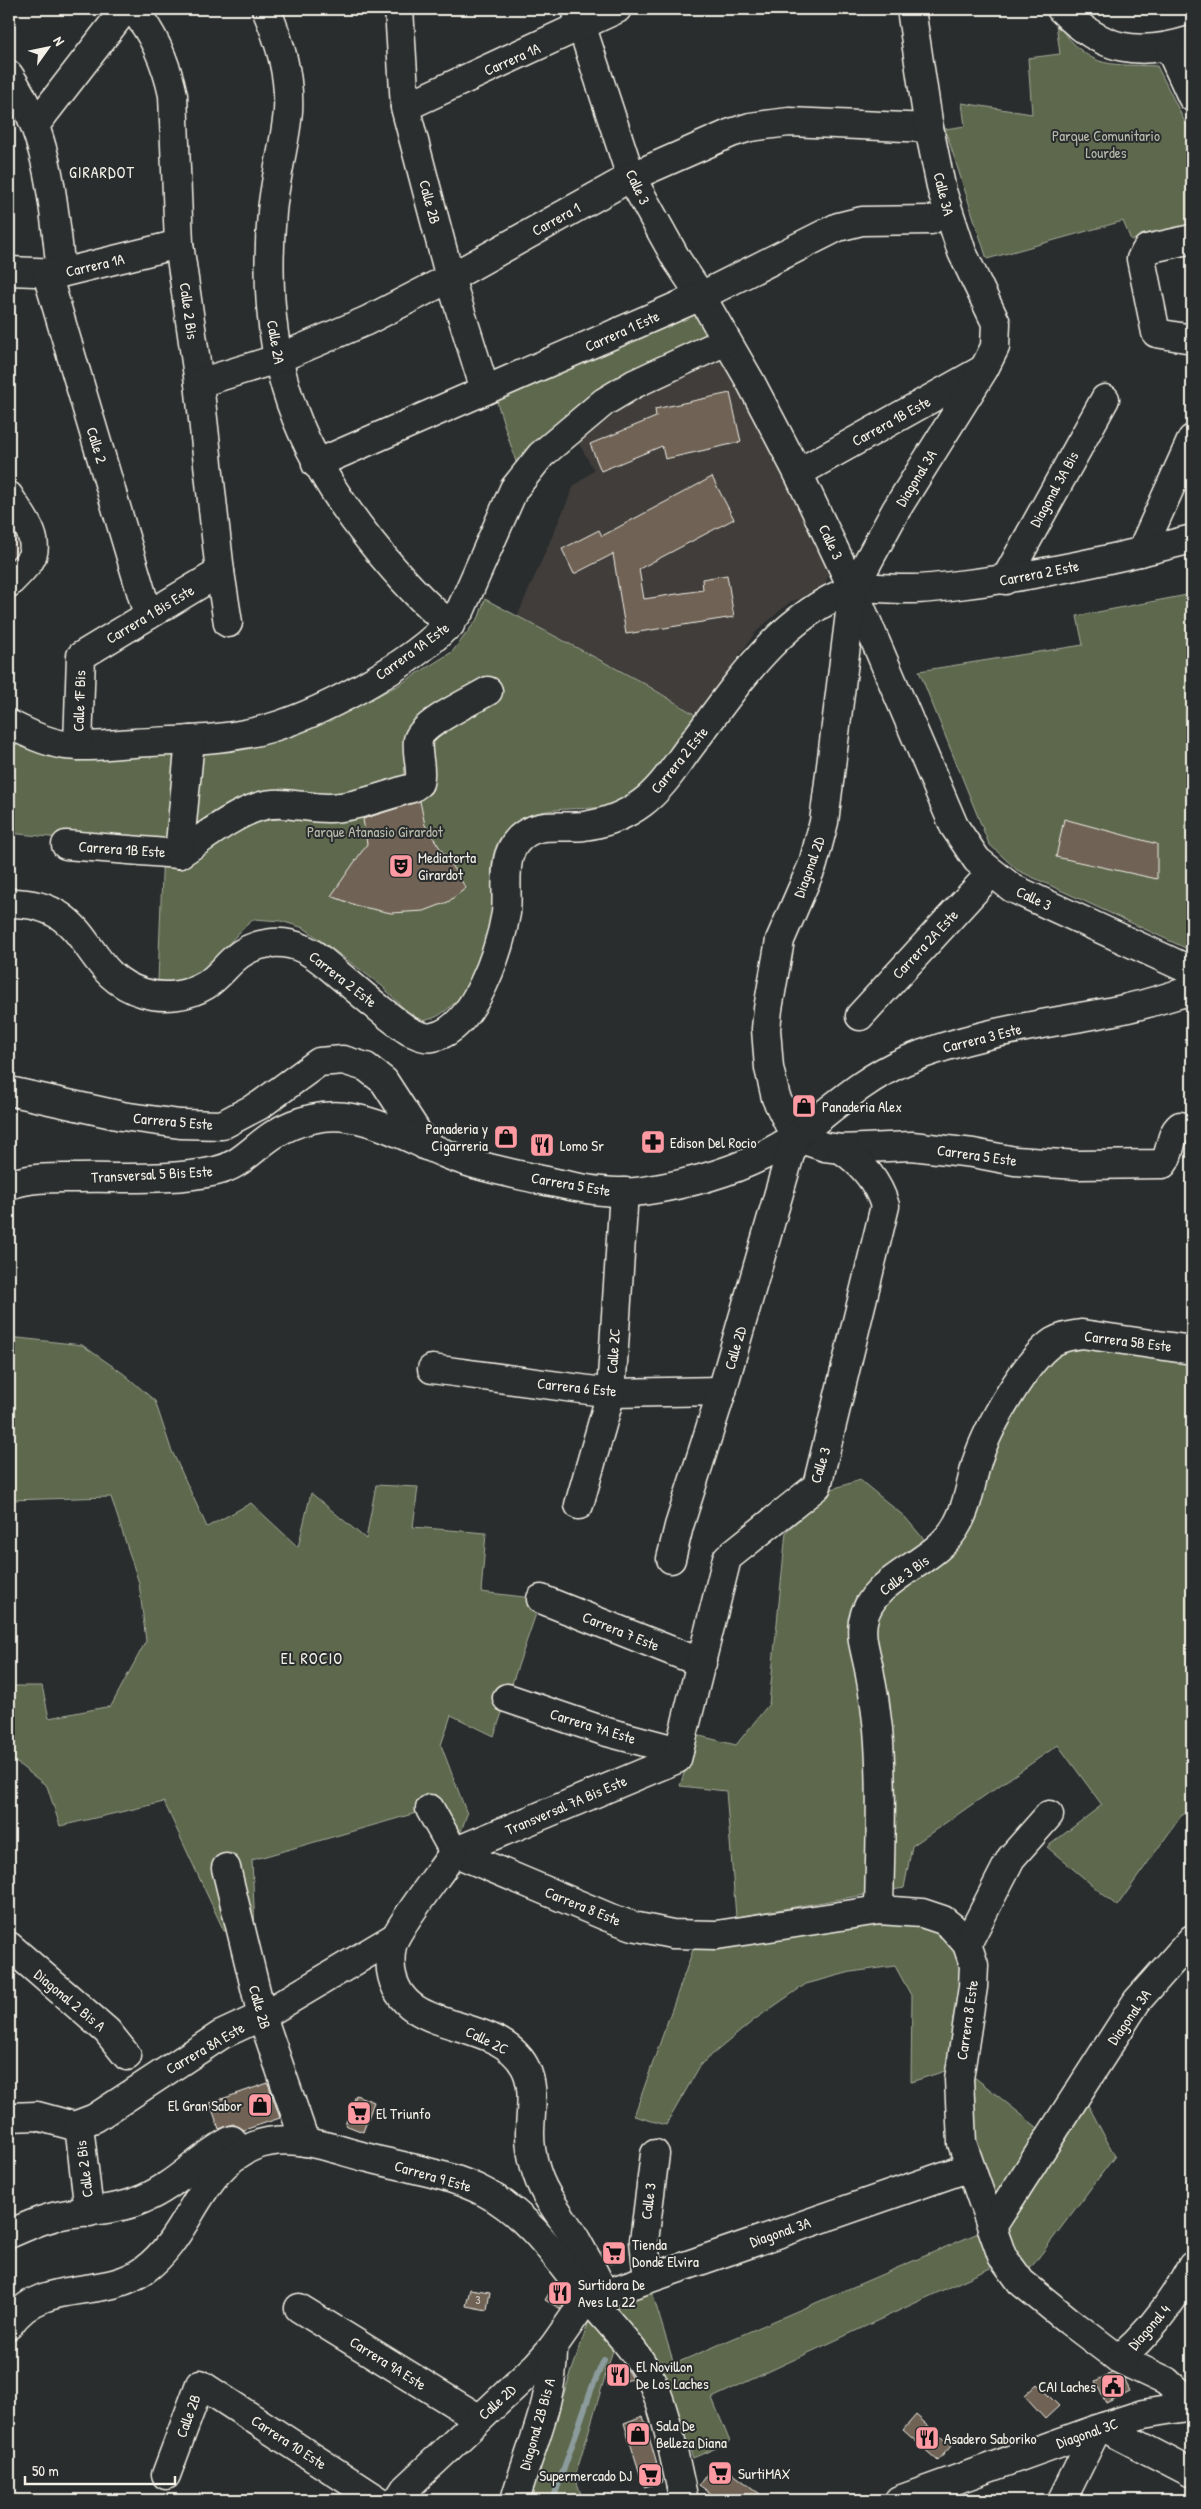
<svg xmlns="http://www.w3.org/2000/svg" width="1201" height="2509" font-family="'Patrick Hand',sans-serif">
  <rect width="100%" height="100%" fill="#2a2d2e"/>
  <filter id="ink" filterUnits="userSpaceOnUse"><feTurbulence type="fractalNoise" baseFrequency=".02" numOctaves="2"/><feDisplacementMap in="SourceGraphic" scale="10" xChannelSelector="R" yChannelSelector="G"/><feConvolveMatrix kernelMatrix="1 2 1 2 8 2 1 2 1" color-interpolation-filters="sRGB"/></filter>
  <g filter="url(#ink)">
    <g fill="#3f3d3a">
      <path d="M723 353 830 571 823 590 790 602 755 633 697 716 645 684 517 617 574 486 594 470 578 442 652 386Z"/>
      <path d="M17 534 25 548 9 565V536Z"/>
    </g>
    <g fill="#5d674e" stroke="#a8ac9b">
      <path d="M1056 23C1092 69 1102 64 1157 66L1192 136V232L1131 240 1123 221 987 259 945 129 965 126 962 103 1032 114 1028 58 1060 54Z"/>
      <path d="M695 308 707 336 659 356 605 385 517 465 495 396Z"/>
      <path d="M1192 594V951L1017 870 989 844 919 671 1083 645 1077 616Z"/>
      <path d="M485 599 645 684 697 716C675 748 652 794 613 806 607 808 600 807 594 808 562 810 525 806 503 834 486 856 493 883 492 908 490 944 473 993 441 1014 436 1018 429 1019 424 1021L412 1017 382 986 304 928 281 921 254 919C230 937 213 971 182 980 175 982 166 981 158 981L163 848 9 833V741L40 751 226 746 323 723 397 686 452 652 479 617Z"/>
      <path d="M9 1337 82 1345 124 1374 155 1401 171 1449 207 1527 251 1503 298 1547 311 1493 366 1539 376 1485 418 1487 413 1527 486 1533 481 1592 541 1599 494 1736 451 1715 441 1745 467 1814 454 1852 430 1809 252 1860 255 1931H224L164 1802 60 1826 47 1786 9 1757V1697L11 1686H42L49 1718 111 1706 146 1641 139 1583 111 1497 9 1500Z"/>
      <path d="M1088 1346 1192 1363V1809L1181 1816 1117 1906 1047 1847 1102 1805 1058 1745 912 1846 904 1888 736 1917 726 1791 680 1786 696 1735 736 1745 769 1704 786 1532 832 1489 860 1480 905 1517 943 1562 974 1524 980 1493 1000 1442 1026 1395 1045 1369 1060 1353Z"/>
      <path d="M918 1918 956 1942 966 1965 948 2070 911 2082 912 1997 895 1966 851 1972 806 1984 754 2020 701 2064 666 2125 634 2116 693 1950 776 1935Z"/>
      <path d="M973 2076 1058 2144 1086 2101 1115 2156 1030 2269 1018 2255 712 2398 730 2442 693 2458 660 2367 615 2305 651 2289 674 2364 1006 2221 986 2175 972 2123Z"/>
      <path d="M589 2321 613 2350 575 2477 583 2500H527Z"/>
    </g>
    <g fill="none" stroke-linecap="round" stroke-linejoin="round">
      <path stroke="#8c9c9d" stroke-width="6" d="M553 2500 591 2390 604 2360"/>
    </g>
    <g fill="#706356" stroke="#f4f1e8">
      <path d="M730 393 741 442 665 459 662 446 601 471 590 444 656 417 655 409Z"/>
      <path d="M712 477 734 519 639 569 644 599 703 590 702 579 727 575 734 617 626 634 613 554 574 574 562 549 599 530 602 536Z"/>
      <path d="M420 801 425 825 466 888 448 902 424 911 391 913 358 906 331 896 367 844 363 819Z"/>
      <path d="M1064 819 1157 844V879L1056 857Z"/>
      <path d="M268 2083 280 2118 244 2130 233 2124 219 2129 210 2103Z"/>
      <path d="M356 2095 374 2102 363 2132 345 2125Z"/>
      <path d="M618 2241 626 2254 611 2264 602 2251Z"/>
      <path d="M556 2282 568 2297 561 2309 545 2300Z"/>
      <path d="M470 2289 490 2292 487 2310 466 2306Z"/>
      <path d="M624 2365 632 2379 608 2386 605 2370Z"/>
      <path d="M1112 2373 1124 2379 1130 2391 1106 2403 1095 2381Z"/>
      <path d="M1037 2384 1059 2406 1045 2419 1024 2396Z"/>
      <path d="M916 2415 951 2446 938 2461 903 2430Z"/>
      <path d="M643 2416 662 2482 644 2487 624 2423Z"/>
      <path d="M716 2461 768 2500H720L699 2485Z"/>
    </g>
    <g fill="none" stroke-linecap="round" stroke-linejoin="round">
      <defs>
        <g id="minor">
          <path d="M133 9C154 34 166 62 173 95L179 244 199 383 220 572 228 623"/>
          <path d="M266 9C280 42 290 75 288 111 285 145 275 178 272 212 260 346 288 439 372 543 396 573 420 600 450 625"/>
          <path d="M399 9 405 107 450 278 485 390"/>
          <path d="M576 9 631 177 677 260 701 296 750 381 798 473 853 589 954 826 977 860 1012 888 1192 971"/>
          <path d="M1061 9C1102 51 1138 57 1192 40"/>
          <path d="M1169 47 1192 97"/>
          <path d="M9 75C49 134 54 204 61 273"/>
          <path d="M405 107 617 9"/>
          <path d="M36 124 125 9"/>
          <path d="M1192 239 1147 249 1141 259 1156 333 1192 339"/>
          <path d="M9 271 61 273 179 244"/>
          <path d="M47 274 148 615"/>
          <path d="M199 383 277 359 366 321 450 278 631 177 731 133 750 127 789 122 929 128"/>
          <path d="M316 464 701 296 838 227 862 221 931 220"/>
          <path d="M798 473 982 370"/>
          <path d="M9 496C19 513 43 539 30 560 24 568 16 576 9 583"/>
          <path d="M1141 552 1192 439"/>
          <path d="M1005 580 1105 399"/>
          <path d="M9 724C27 733 45 742 65 745 88 748 111 744 134 743 178 740 226 741 270 728 327 711 426 658 461 609L514 489 541 455 604 402 634 384 726 341"/>
          <path d="M78 746 81 656 220 572"/>
          <path d="M66 845 179 854"/>
          <path d="M179 854C204 838 230 816 258 807 282 799 306 809 330 808 357 807 386 795 412 788L419 783C423 769 416 755 418 740 421 724 473 700 488 691"/>
          <path d="M179 854 190 740"/>
          <path d="M9 903C95 902 79 975 144 993 164 999 188 996 206 985 217 978 224 968 234 959 253 942 281 938 304 949 317 955 327 965 338 974 361 993 384 1014 409 1031 416 1034 425 1039 433 1037 475 1029 500 948 506 913 508 894 504 873 509 856 512 846 519 837 528 832 545 823 566 828 584 826 605 823 626 815 642 803 661 789 675 767 689 748 734 689 777 619 850 590 864 585 895 590 912 589 927 589 943 587 958 585 1037 576 1115 559 1192 539"/>
          <path d="M860 1016 991 873"/>
          <path d="M9 1091 122 1116 180 1124 222 1125 260 1105 319 1062 343 1060 366 1067 384 1081 426 1146"/>
          <path d="M795 1137 776 1098 769 1068 766 1029 768 1009 780 940 813 864 824 822 853 589 896 510 984 369 995 347 996 323 962 252 942 191 929 128 911 9"/>
          <path d="M795 1137 825 1147 841 1149 912 1146 973 1153 1015 1161 1078 1165 1163 1164C1172 1153 1169 1135 1180 1126L1192 1128"/>
          <path d="M9 1185C31 1177 54 1178 77 1178 122 1177 171 1181 216 1171 240 1166 253 1148 273 1135 296 1120 326 1113 352 1118 384 1123 416 1142 446 1154 475 1166 506 1172 537 1179 572 1186 607 1196 643 1191 696 1183 752 1167 796 1136 832 1109 863 1079 905 1061 974 1032 1047 1024 1119 1010 1144 1005 1168 997 1192 990"/>
          <path d="M432 1369 611 1393 722 1391"/>
          <path d="M579 1505 611 1393 624 1192"/>
          <path d="M671 1559 679 1526 722 1391 795 1137"/>
          <path d="M541 1599 702 1663"/>
          <path d="M507 1698 607 1732 679 1751"/>
          <path d="M430 1809 454 1852 608 1917 633 1926 672 1934 717 1935 879 1910 922 1913 943 1920 952 1927 967 1944 974 1965 973 1987 959 2079 962 2143 1002 2256 1021 2282 1069 2321 1119 2359 1166 2381 1192 2405"/>
          <path d="M454 1852 677 1759 727 1558 817 1486 885 1206C878 1182 862 1163 841 1149"/>
          <path d="M454 1852C435 1880 412 1907 396 1936 390 1946 390 1959 391 1970 401 2039 496 2013 525 2067 536 2088 530 2111 530 2134 530 2145 532 2157 535 2167 542 2194 560 2214 574 2236 585 2255 595 2274 604 2293"/>
          <path d="M226 1868 262 2016 305 2142"/>
          <path d="M879 1910C880 1850 883 1789 878 1729 876 1709 873 1689 869 1669 866 1653 860 1638 863 1621 872 1575 936 1566 958 1523 969 1503 971 1480 978 1458 989 1426 1025 1361 1053 1342 1062 1337 1072 1335 1082 1334L1192 1350"/>
          <path d="M967 1944 1011 1858 1049 1815"/>
          <path d="M9 1946 107 2031 127 2056"/>
          <path d="M9 2117 37 2116 74 2126 95 2118 221 2035 262 2016 395 1937"/>
          <path d="M79 2125 89 2212"/>
          <path d="M992 2227 1137 2001 1192 1939"/>
          <path d="M9 2234C28 2226 46 2217 67 2214 93 2210 118 2210 143 2199 177 2185 200 2156 232 2140"/>
          <path d="M648 2278 644 2241 655 2154"/>
          <path d="M299 2308 478 2418"/>
          <path d="M9 2325C42 2276 102 2301 144 2270 191 2236 197 2169 254 2146 291 2131 332 2149 369 2158 407 2168 451 2174 486 2193 531 2217 559 2261 590 2300 613 2328 640 2353 654 2386 669 2422 675 2463 684 2500"/>
          <path d="M1119 2359C1150 2332 1173 2302 1192 2266"/>
          <path d="M1103 2427 1192 2473"/>
          <path d="M166 2475 200 2384 378 2500"/>
          <path d="M398 2500 405 2489 536 2366 553 2347 583 2304 590 2299 970 2167"/>
          <path d="M515 2500C529 2450 554 2400 553 2347"/>
          <path d="M899 2500 1103 2427 1143 2414 1192 2406"/>
          <path d="M1062 2500 1097 2429"/>
        </g>
      </defs>
      <use href="#minor" stroke="#f4f1e8" stroke-width="31"/>
      <use href="#minor" stroke="#2a2d2e" stroke-width="28"/>
    </g>
  </g>
  <defs>
    <symbol id="theatre-square" viewBox="-11 -11 22 22"><rect x="-9" y="-9" width="18" height="18" rx="4" fill="#ff9aa2" stroke="#2a2d2e"/><path d="M-5-5.5Q0-4 5-5.5V0Q5 5 0 6Q-5 5-5 0ZM-3.3-2.5H-1v1.5H-3.3ZM1-2.5H3.3v1.5H1ZM-2.8 1Q0 5.5 2.8 1Z" fill="#111"/></symbol>
    <symbol id="shop-square" viewBox="-11 -11 22 22"><rect x="-9" y="-9" width="18" height="18" rx="4" fill="#ff9aa2" stroke="#2a2d2e"/><path d="M-5-2.5h2.3a2.7 3.5 0 0 1 5.4 0H5L5.5 6h-11ZM-1.5-2.5h3a1.5 2.3 0 0 0-3 0Z" fill="#111"/></symbol>
    <symbol id="pharmacy-square" viewBox="-11 -11 22 22"><rect x="-9" y="-9" width="18" height="18" rx="4" fill="#ff9aa2" stroke="#2a2d2e"/><path d="M-2-6h4v4h4v4h-4v4h-4v-4h-4v-4h4Z" fill="#111"/></symbol>
    <symbol id="restaurant-square" viewBox="-11 -11 22 22"><rect x="-9" y="-9" width="18" height="18" rx="4" fill="#ff9aa2" stroke="#2a2d2e"/><path d="M-5-6h1v4h1v-4h1v4h1v-4h1v5L-1.5 .5V6h-2V.5L-5-1ZM5-6V6H3V1.5H1.5Q1.5-4 5-6Z" fill="#111"/></symbol>
    <symbol id="supermarket-square" viewBox="-11 -11 22 22"><rect x="-9" y="-9" width="18" height="18" rx="4" fill="#ff9aa2" stroke="#2a2d2e"/><path d="M-6-5.5h2.5l.6 2H6L4.5 2H-2.5L-4.4-4H-6ZM-1.5 3.2a1.3 1.3 0 1 0 .1 0ZM3 3.2a1.3 1.3 0 1 0 .1 0Z" fill="#111"/></symbol>
    <symbol id="civic-square" viewBox="-11 -11 22 22"><rect x="-9" y="-9" width="18" height="18" rx="4" fill="#ff9aa2" stroke="#2a2d2e"/><path d="M-.6-6.5H3V-4.5H.6V-3L4-1V1h2V6H-6V1h2V-1L-.6-3ZM-1.2 2.5V6h2.4V2.5Z" fill="#111"/></symbol>
  </defs>
  <g fill-rule="evenodd">
    <use href="#theatre-square" x="387" y="852" width="28" height="28"/>
    <use href="#shop-square" x="790" y="1092" width="28" height="28"/>
    <use href="#shop-square" x="492" y="1123" width="28" height="28"/>
    <use href="#pharmacy-square" x="639" y="1128" width="28" height="28"/>
    <use href="#restaurant-square" x="528" y="1131" width="28" height="28"/>
    <use href="#shop-square" x="246" y="2091" width="28" height="28"/>
    <use href="#supermarket-square" x="345" y="2099" width="28" height="28"/>
    <use href="#supermarket-square" x="600" y="2239" width="28" height="28"/>
    <use href="#restaurant-square" x="546" y="2279" width="28" height="28"/>
    <use href="#restaurant-square" x="604" y="2361" width="28" height="28"/>
    <use href="#civic-square" x="1099" y="2372" width="28" height="28"/>
    <use href="#shop-square" x="624" y="2420" width="28" height="28"/>
    <use href="#restaurant-square" x="913" y="2424" width="28" height="28"/>
    <use href="#supermarket-square" x="706" y="2459" width="28" height="28"/>
    <use href="#supermarket-square" x="636" y="2461" width="28" height="28"/>
  </g>
  <g text-anchor="middle" dominant-baseline="central" stroke-width="4" stroke-linejoin="round" paint-order="stroke">
    <g font-size="12" fill="#d3cec4">
      <text x="478" y="2299">3</text>
    </g>
    <g font-size="15" fill="#f4f1e8" stroke="#2a2d2e">
      <text transform="translate(512 59) rotate(-24)">Carrera 1A</text>
      <text transform="translate(638 187) rotate(65)">Calle 3</text>
      <text transform="translate(944 194) rotate(76)">Calle 3A</text>
      <text transform="translate(430 202) rotate(75)">Calle 2B</text>
      <text transform="translate(556 219) rotate(-29)">Carrera 1</text>
      <text transform="translate(95 265) rotate(-13)">Carrera 1A</text>
      <text transform="translate(189 311) rotate(82)">Calle 2 Bis</text>
      <text transform="translate(622 331) rotate(-24)">Carrera 1 Este</text>
      <text transform="translate(276 342) rotate(80)">Calle 2A</text>
      <text transform="translate(891 421) rotate(-29)">Carrera 1B Este</text>
      <text transform="translate(97 445) rotate(73)">Calle 2</text>
      <text transform="translate(916 478) rotate(-58)">Diagonal 3A</text>
      <text transform="translate(1054 489) rotate(-61)">Diagonal 3A Bis</text>
      <text transform="translate(831 542) rotate(65)">Calle 3</text>
      <text transform="translate(1039 573) rotate(-11)">Carrera 2 Este</text>
      <text transform="translate(150 614) rotate(-31)">Carrera 1 Bis Este</text>
      <text transform="translate(412 651) rotate(-36)">Carrera 1A Este</text>
      <text transform="translate(79 701) rotate(-88)">Calle 1F Bis</text>
      <text transform="translate(679 760) rotate(-51)">Carrera 2 Este</text>
      <text transform="translate(122 849) rotate(4)">Carrera 1B Este</text>
      <text transform="translate(809 867) rotate(-70)">Diagonal 2D</text>
      <text transform="translate(1034 898) rotate(25)">Calle 3</text>
      <text transform="translate(925 944) rotate(-47)">Carrera 2A Este</text>
      <text transform="translate(343 979) rotate(38)">Carrera 2 Este</text>
      <text transform="translate(982 1038) rotate(-14)">Carrera 3 Este</text>
      <text transform="translate(173 1121) rotate(5)">Carrera 5 Este</text>
      <text transform="translate(977 1155) rotate(8)">Carrera 5 Este</text>
      <text transform="translate(152 1174) rotate(-3)">Transversal 5 Bis Este</text>
      <text transform="translate(571 1184) rotate(10)">Carrera 5 Este</text>
      <text transform="translate(1128 1341) rotate(7)">Carrera 5B Este</text>
      <text transform="translate(735 1348) rotate(-74)">Calle 2D</text>
      <text transform="translate(613 1351) rotate(-86)">Calle 2C</text>
      <text transform="translate(577 1387) rotate(6)">Carrera 6 Este</text>
      <text transform="translate(820 1465) rotate(-73)">Calle 3</text>
      <text transform="translate(904 1575) rotate(-36)">Calle 3 Bis</text>
      <text transform="translate(621 1631) rotate(22)">Carrera 7 Este</text>
      <text transform="translate(593 1726) rotate(17)">Carrera 7A Este</text>
      <text transform="translate(566 1805) rotate(-23)">Transversal 7A Bis Este</text>
      <text transform="translate(583 1906) rotate(22)">Carrera 8 Este</text>
      <text transform="translate(70 2000) rotate(40)">Diagonal 2 Bis A</text>
      <text transform="translate(260 2007) rotate(74)">Calle 2B</text>
      <text transform="translate(1129 2017) rotate(-55)">Diagonal 3A</text>
      <text transform="translate(967 2020) rotate(-82)">Carrera 8 Este</text>
      <text transform="translate(487 2040) rotate(26)">Calle 2C</text>
      <text transform="translate(205 2048) rotate(-30)">Carrera 8A Este</text>
      <text transform="translate(84 2169) rotate(-97)">Calle 2 Bis</text>
      <text transform="translate(433 2176) rotate(16)">Carrera 9 Este</text>
      <text transform="translate(648 2201) rotate(-83)">Calle 3</text>
      <text transform="translate(780 2232) rotate(-19)">Diagonal 3A</text>
      <text transform="translate(1149 2327) rotate(-49)">Diagonal 4</text>
      <text transform="translate(388 2363) rotate(32)">Carrera 9A Este</text>
      <text transform="translate(497 2402) rotate(-42)">Calle 2D</text>
      <text transform="translate(188 2416) rotate(-70)">Calle 2B</text>
      <text transform="translate(537 2424) rotate(-74)">Diagonal 2B Bis A</text>
      <text transform="translate(1087 2433) rotate(-19)">Diagonal 3C</text>
      <text transform="translate(289 2442) rotate(33)">Carrera 10 Este</text>
    </g>
    <g font-size="15" fill="#b8baaa" stroke="#2a2d2e">
      <text x="1106" y="135">Parque Comunitario<tspan x="1106" dy="17">Lourdes</tspan></text>
      <text x="375" y="831">Parque Atanasio Girardot</text>
    </g>
    <g font-size="15" fill="#f4f1e8" stroke="#2a2d2e" text-anchor="start">
      <text x="418" y="857">Mediatorta<tspan x="418" dy="17">Girardot</tspan></text>
      <text x="822" y="1106">Panaderia Alex</text>
      <text x="488" y="1128" text-anchor="end">Panaderia y<tspan x="488" dy="17">Cigarreria</tspan></text>
      <text x="670" y="1142">Edison Del Rocio</text>
      <text x="560" y="1145">Lomo Sr</text>
      <text x="242" y="2105" text-anchor="end">El Gran Sabor</text>
      <text x="376" y="2113">El Triunfo</text>
      <text x="632" y="2244">Tienda<tspan x="632" dy="17">Donde Elvira</tspan></text>
      <text x="578" y="2284">Surtidora De<tspan x="578" dy="17">Aves La 22</tspan></text>
      <text x="636" y="2366">El Novillon<tspan x="636" dy="17">De Los Laches</tspan></text>
      <text x="1096" y="2386" text-anchor="end">CAI Laches</text>
      <text x="656" y="2425">Sala De<tspan x="656" dy="17">Belleza Diana</tspan></text>
      <text x="944" y="2438">Asadero Saboriko</text>
      <text x="738" y="2473">SurtiMAX</text>
      <text x="632" y="2475" text-anchor="end">Supermercado DJ</text>
    </g>
    <g font-size="16" letter-spacing="1" fill="#f4f1e8" stroke="#2a2d2e">
      <text x="102" y="172">GIRARDOT</text>
      <text x="312" y="1658">EL ROCIO</text>
    </g>
  </g>
  <rect width="1201" height="2509" fill="none" stroke="#2a2d2e" stroke-width="30"/>
  <rect x="15" y="15" width="1171" height="2479" fill="none" stroke="#f4f1e8" stroke-width="2" filter="url(#ink)"/>
  <g transform="translate(48 48) rotate(57)" stroke="#2a2d2e" stroke-width="4" paint-order="stroke">
  <path d="M0-4L9 19L0 12L-9 19Z" fill="#f4f1e8"/>
  <text y="-8" font-size="14" font-weight="bold" text-anchor="middle" fill="#f4f1e8">N</text>
  </g>
  <path d="M25 2476v8h150v-8" fill="none" stroke="#f4f1e8" stroke-width="2.5"/>
  <text x="32" y="2476" font-size="15" fill="#f4f1e8" stroke="#2a2d2e" stroke-width="4" paint-order="stroke">50 m</text>
</svg>
